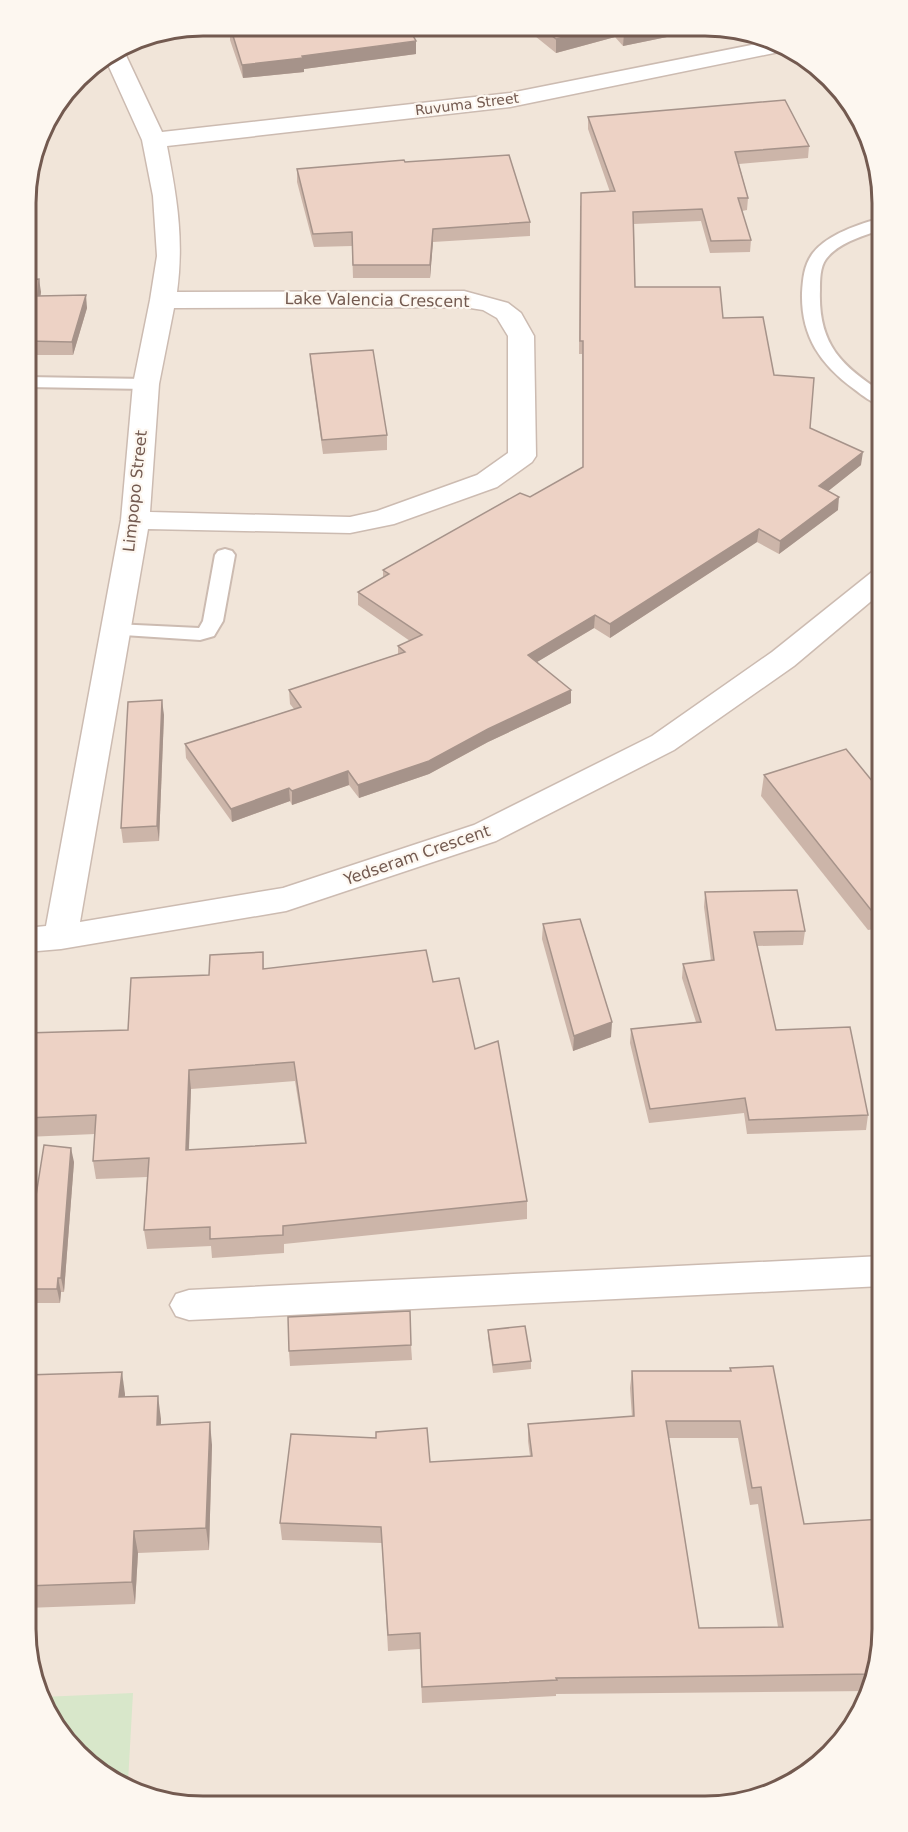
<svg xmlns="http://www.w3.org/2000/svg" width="908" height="1832" font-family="'DejaVu Sans',sans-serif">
  <rect width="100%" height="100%" fill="#faf3ea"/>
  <path fill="#f1e5d9" d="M203 26 739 29 822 70 873 146 882 203V1641L869 1696 846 1737 804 1776 762 1797 705 1806 180 1805 86 1763 35 1686 26 1629 27 180 44 124 86 70 136 39Z"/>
  <path fill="#d8e7ca" d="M133 1693 128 1782 86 1763 42 1697Z"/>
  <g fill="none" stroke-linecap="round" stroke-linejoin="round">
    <defs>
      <g id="lane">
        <path d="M882 218V229C864 236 839 242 826 259 820 267 820 280 820 290 818 343 840 365 882 392V405C872 403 863 396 854 389 820 364 801 336 802 293 803 278 804 265 813 253 828 234 859 224 882 218Z"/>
        <path d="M27 377 146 379 152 380 155 384 152 388 146 389 27 387Z"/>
        <path d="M225 549 232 551 235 555 223 621 214 636 200 640 108 634 105 630 108 626 115 624 199 628 203 621 215 555 218 551Z"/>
      </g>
      <g id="street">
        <path d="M766 42 784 51 510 107 167 146C177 198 184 239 177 292L464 291 508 303 521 313 534 336 536 456 532 462 497 487 394 524 350 533 148 529 80 922 283 888 474 825 652 736 772 652 872 572 882 569V592L794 666 674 750 496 841 286 911 61 949 26 952V928L46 926 121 520 133 384 150 300 157 256 153 196 142 140 105 58 122 47 162 132 510 93ZM464 307 483 310 497 318 508 336V453L477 475 377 511 350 517 150 512 159 384 174 308Z"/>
        <path d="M882 1256V1286L189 1320 176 1316 170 1305 176 1294 189 1290Z"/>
      </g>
    </defs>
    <use href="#lane" stroke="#ccbbb1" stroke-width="4"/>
    <use href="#street" stroke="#ccbbb1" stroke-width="3"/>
    <use href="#lane" fill="#fff" fill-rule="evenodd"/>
    <use href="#street" fill="#fff" fill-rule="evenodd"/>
  </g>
  <g fill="#ccb5a9" fill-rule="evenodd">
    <path d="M230 26 416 54 304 69V72L243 78 230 40Z"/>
    <path d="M525 28 706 29 623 46 615 37 556 53Z"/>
    <path d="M588 117 809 146 808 158 739 164 748 198 747 210 742 211 751 240 750 252 710 253 701 221 634 224 635 287 723 318 774 375 810 428 861 465 828 491 838 510 779 554 757 542 610 638 594 628 537 662 571 703 488 742 429 774 359 798 349 785 292 805 290 801 232 822 186 758 185 744 294 709 290 704 289 690 398 654V646L410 641 358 605V592L383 578V570L530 497 583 467 582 354H579L580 206 610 192 588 129Z"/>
    <path d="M405 162 530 222V236L433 242 430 278H353L352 246 314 247 297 182V169Z"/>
    <path d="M882 270V294L872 287 873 275Z"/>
    <path d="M27 280 41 292 40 296 87 308 73 355H27Z"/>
    <path d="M310 354 387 435V450L323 454 311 368Z"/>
    <path d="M164 715 159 841 123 843 121 828Z"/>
    <path d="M764 775 882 793V928L868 930 761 796Z"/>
    <path d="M705 892 805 931 803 945 757 946 776 1030 868 1115 866 1130 747 1134 744 1113 649 1123 630 1043 631 1029 696 1022 682 978 683 964 711 961 704 907Z"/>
    <path d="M543 924 611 1037 573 1051 542 939Z"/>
    <path d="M263 952 264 969 433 982 475 1049 527 1201V1219L284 1244V1253L212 1258 211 1246 147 1249 144 1230 147 1177 96 1179 93 1161 95 1134 26 1137V1033L128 1030 209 975ZM295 1081 305 1143 189 1150 191 1089Z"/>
    <path d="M74 1162 64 1292H61L60 1303H26V1221H32Z"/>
    <path d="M488 1330 531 1361V1369L493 1373 488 1337Z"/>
    <path d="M411 1345 412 1360 290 1366 289 1351Z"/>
    <path d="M730 1368 804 1524 882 1641 870 1691 556 1694V1696L422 1703 420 1649 388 1651 382 1543 282 1540 280 1523 430 1462 530 1456 528 1441V1424L632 1417 630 1388 632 1371H730ZM669 1438H738L750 1505 758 1504 778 1627 699 1628Z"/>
    <path d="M26 1375 125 1394V1397L161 1419V1424L212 1445 209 1550 138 1553 135 1604 26 1608Z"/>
  </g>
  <g fill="#a6938a">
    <path d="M599 28H615V37L556 53V39Z"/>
    <path d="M645 28 706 29 623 46 624 33Z"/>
    <path d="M416 41V54L304 69V72L243 78 242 65 302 56Z"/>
    <path d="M433 229V242L430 278V265Z"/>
    <path d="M39 279 41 292 39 309 38 296Z"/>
    <path d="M86 295 87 308 73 355 72 342Z"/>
    <path d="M863 452 861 465 817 500 819 486Z"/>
    <path d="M839 497 838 510 779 554 780 541Z"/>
    <path d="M759 529 757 542 610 638V624Z"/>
    <path d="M595 615 594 628 527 668 528 655Z"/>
    <path d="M571 690V703L488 742 429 774 359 798 358 785 488 729Z"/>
    <path d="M162 700 164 715 159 841 157 826Z"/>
    <path d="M348 771 349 785 292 805V791Z"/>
    <path d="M289 788 290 801 232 822 231 809Z"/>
    <path d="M612 1022 611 1037 573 1051 574 1036Z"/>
    <path d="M189 1070 191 1089 188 1169 186 1150Z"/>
    <path d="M71 1148 74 1162 64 1292 61 1278Z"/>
    <path d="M58 1278 61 1292 60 1303 57 1289Z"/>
    <path d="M122 1372 125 1394 123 1420 119 1397Z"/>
    <path d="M158 1396 161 1419 160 1447 157 1425Z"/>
    <path d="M210 1422 212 1445 209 1550 206 1528Z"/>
    <path d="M134 1531 138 1553 135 1604 132 1582Z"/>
  </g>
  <g fill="#edd2c5" stroke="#a6938a" stroke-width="1.5" fill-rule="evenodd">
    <path d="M230 26 408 27 416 41 302 56 303 58 242 65Z"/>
    <path d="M542 28H599L556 39Z"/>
    <path d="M620 28H645L624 33Z"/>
    <path d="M785 100 809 146 735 152 748 198H738L751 240 711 241 702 209 633 212 635 287H720L723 318 763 317 774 375 814 378 810 428 863 452 819 486 839 497 780 541 759 529 610 624 595 615 528 655 571 690 488 729 429 761 358 785 348 771 292 791 289 788 231 809 185 744 301 707 289 690 405 652 398 646 422 635 358 592 389 574 383 570 520 493 530 497 583 467V341H580L581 193 615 191 588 117Z"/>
    <path d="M509 155 530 222 433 229 430 265H353L352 232 313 234 297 169 404 160 405 162Z"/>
    <path d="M882 270V280L873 275Z"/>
    <path d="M39 279 38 296 86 295 72 342 27 341V280Z"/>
    <path d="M373 350 387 435 322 440 310 354Z"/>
    <path d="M162 700 157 826 121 828 128 702Z"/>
    <path d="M846 749 882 793V908L871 910 764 775Z"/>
    <path d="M797 890 805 931 754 932 776 1030 850 1027 868 1115 749 1120 745 1098 650 1109 631 1029 701 1022 683 964 714 960 705 892Z"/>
    <path d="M580 919 612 1022 574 1036 543 924Z"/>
    <path d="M426 950 433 982 459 978 475 1049 498 1041 527 1201 283 1226V1235L210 1239V1227L144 1230 149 1158 93 1161 96 1115 26 1118V1033L128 1030 131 978 209 975 210 955 263 952V969ZM294 1062 306 1143 186 1150 189 1070Z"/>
    <path d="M44 1145 71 1148 61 1278H58L57 1289H26V1221H32Z"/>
    <path d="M410 1311 411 1345 289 1351 288 1317Z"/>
    <path d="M525 1326 531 1361 493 1365 488 1330Z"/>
    <path d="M773 1366 804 1524 882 1519V1641L874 1674 556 1678 557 1680 422 1687 420 1633 388 1635 381 1527 280 1523 291 1434 376 1438V1432L427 1428 430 1462 532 1456 528 1424 634 1416 632 1371H731L730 1368ZM666 1421H740L752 1488 761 1487 783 1627 699 1628Z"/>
    <path d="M122 1372 119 1397 158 1396 157 1425 210 1422 206 1528 134 1531 132 1582 26 1586V1375Z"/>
  </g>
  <g text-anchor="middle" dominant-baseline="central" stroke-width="4.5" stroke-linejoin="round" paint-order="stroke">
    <g font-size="14" fill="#735a50" stroke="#fdf7f0">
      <text transform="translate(467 104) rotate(-7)">Ruvuma Street</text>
    </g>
    <g font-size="16" fill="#735a50" stroke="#fdf7f0">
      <text transform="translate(377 300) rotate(1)">Lake Valencia Crescent</text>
      <text transform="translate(135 491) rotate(-84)">Limpopo Street</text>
      <text transform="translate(417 855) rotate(-19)">Yedseram Crescent</text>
    </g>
  </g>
  <path d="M0 0H908V1832H0ZM203 36H705A167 167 0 0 1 872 203V1629A167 167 0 0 1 705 1796H203A167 167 0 0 1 36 1629V203A167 167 0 0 1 203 36Z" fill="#fdf7f0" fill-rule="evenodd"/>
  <path fill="none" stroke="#735a50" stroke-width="3" d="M203 36H705A167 167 0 0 1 872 203V1629A167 167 0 0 1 705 1796H203A167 167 0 0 1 36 1629V203A167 167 0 0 1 203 36Z"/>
</svg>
